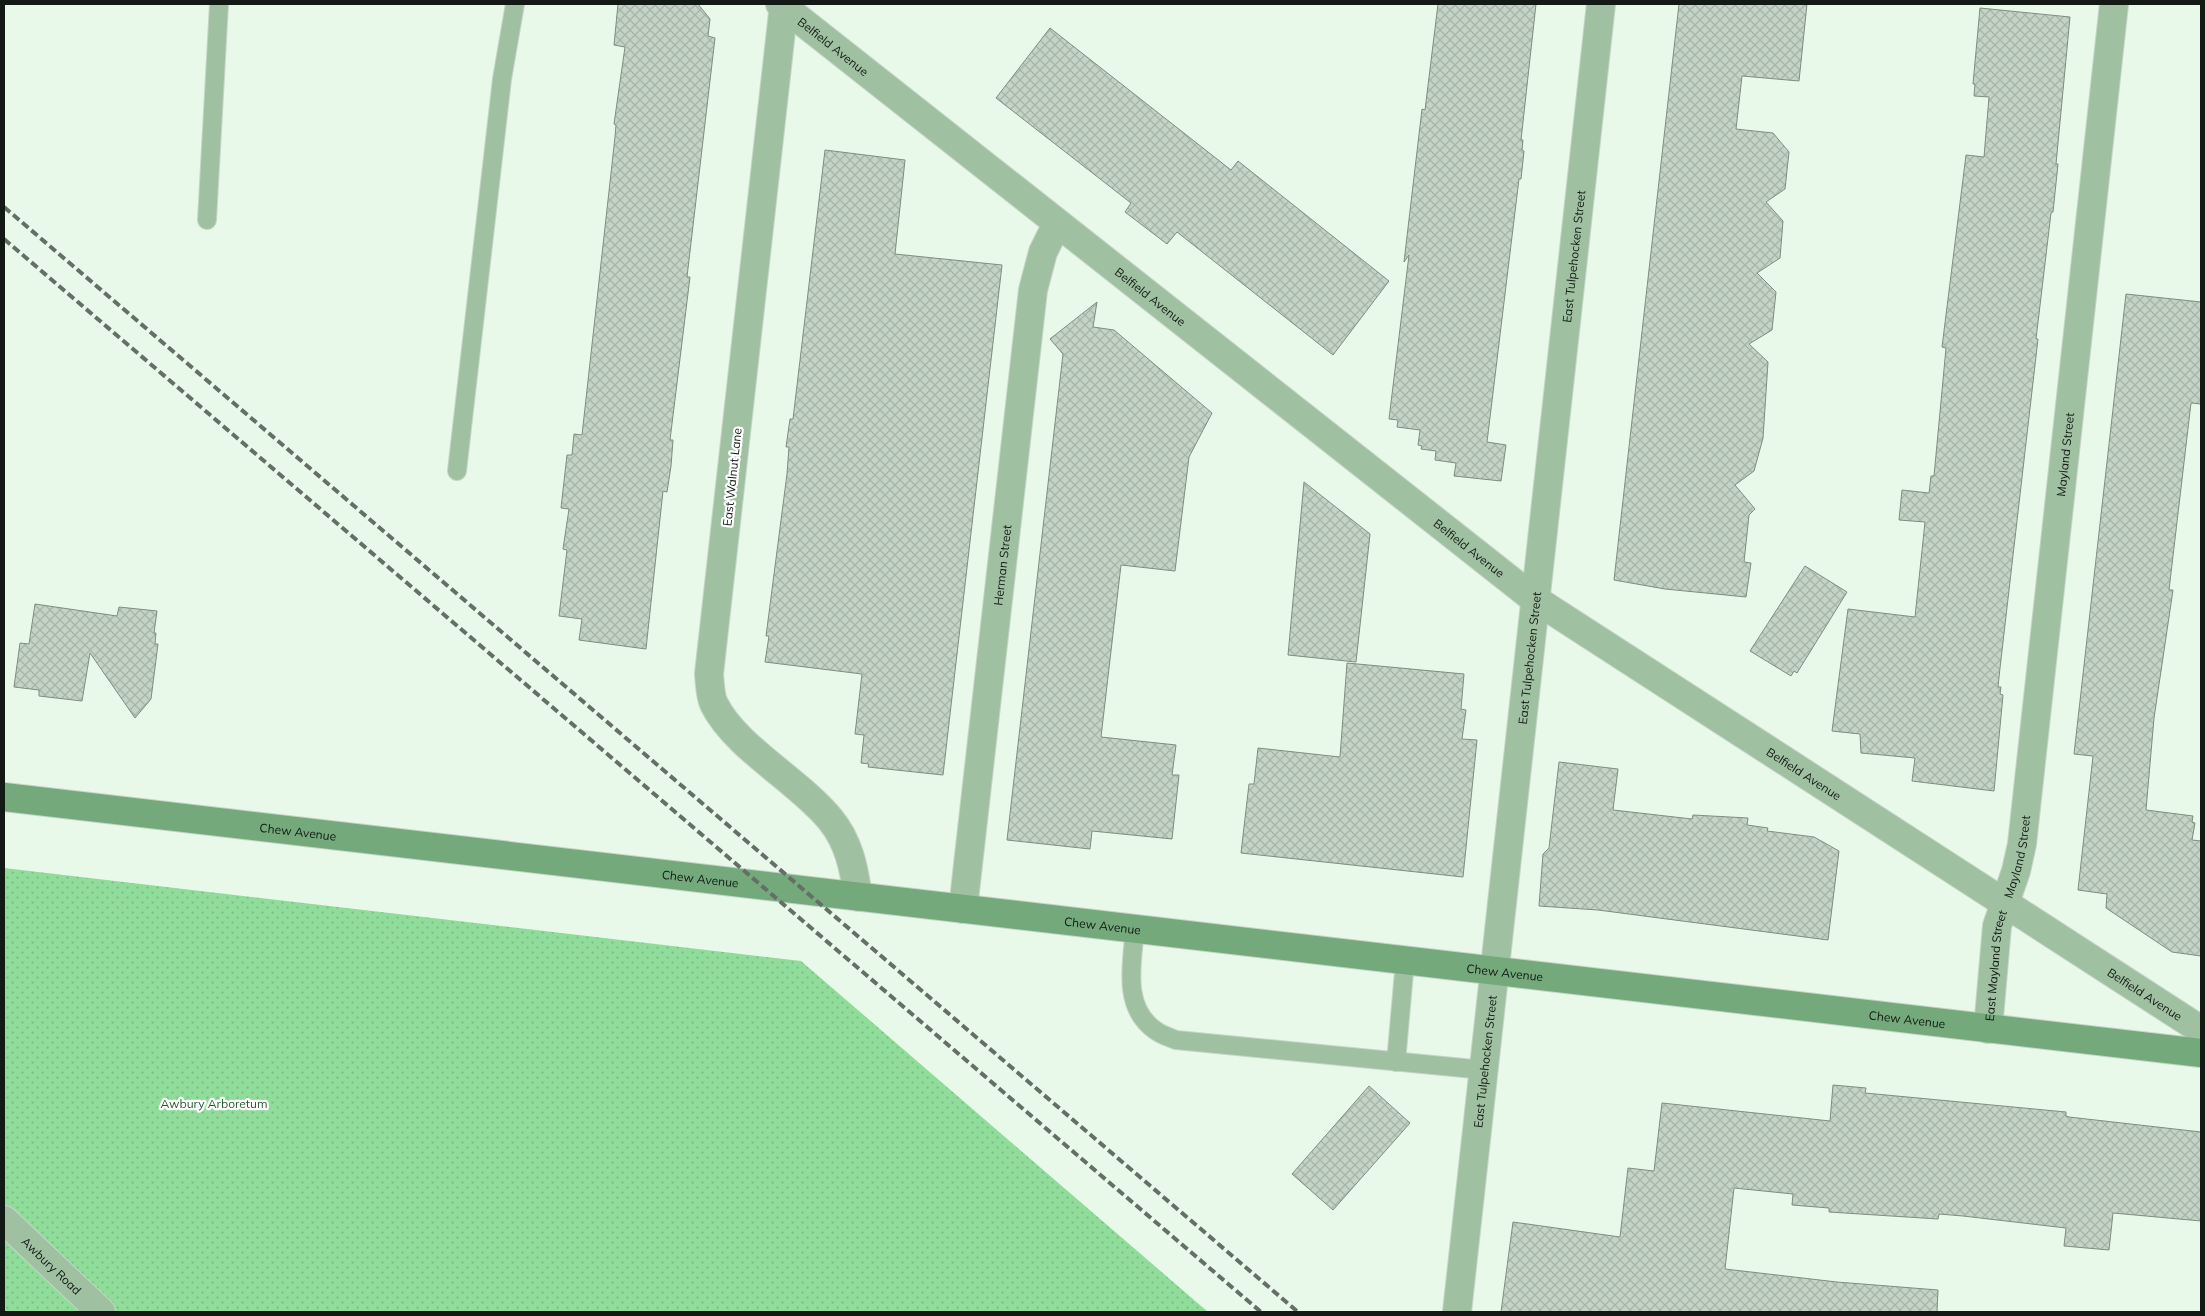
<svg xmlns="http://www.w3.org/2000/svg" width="2205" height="1316" font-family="Mulish,sans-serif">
  <defs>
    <pattern id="grass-dots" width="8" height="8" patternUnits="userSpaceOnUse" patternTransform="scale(1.25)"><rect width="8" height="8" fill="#90dc9a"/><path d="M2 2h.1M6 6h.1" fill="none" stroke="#7bbc84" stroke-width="1.8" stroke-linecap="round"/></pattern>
    <pattern id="building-cross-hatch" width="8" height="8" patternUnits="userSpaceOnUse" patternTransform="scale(1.25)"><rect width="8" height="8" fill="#c3d3c5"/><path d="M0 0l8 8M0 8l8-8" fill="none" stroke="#a7b5a8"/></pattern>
  </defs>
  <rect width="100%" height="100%" fill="#e8f8e9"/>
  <path fill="url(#grass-dots)" d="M4 868 801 961 1208 1312H4Z"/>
  <g fill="url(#building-cross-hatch)" stroke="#7f8d80">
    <path d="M618 4H698L710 19 708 36 715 38 687 277H690L670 440H673L671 466 667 492 663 491 646 649 579 640 582 619 559 616 567 550 563 549 569 509 561 508 567 455H572L574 434 582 435 615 137 616 125 614 124 625 47 614 45Z"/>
    <path d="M1438 4H1536L1521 140H1523L1522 150 1524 151 1521 179H1519L1487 442 1506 445 1501 481 1454 476 1456 463 1435 460 1436 451 1421 449 1422 446 1418 445 1420 430 1397 427 1398 420 1389 419 1409 255 1404 262 1422 109 1425 110Z"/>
    <path d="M1679 4H1807L1799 81 1742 76 1736 129 1773 133 1789 152 1785 189 1766 202 1783 221 1780 258 1757 273 1776 292 1772 330 1749 344 1768 362 1763 438 1754 471 1735 485 1755 509 1749 515 1744 562 1751 563 1746 597 1665 589 1614 580Z"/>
    <path d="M1980 8 2070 17 2056 164H2058L2053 212 2051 213 2036 339H2038L2000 668 1998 687H2001L2000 694 2003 695 1994 791 1912 781 1915 758 1861 753 1860 734 1832 731 1848 609 1915 617 1925 522 1899 520 1902 490 1929 493 1931 476H1934L1946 348 1942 347 1966 155 1984 157 1989 97 1974 96 1975 84H1973Z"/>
    <path d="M1050 28 1231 170 1238 161 1389 281 1333 355 1177 232 1167 244 1125 212 1131 203 996 98Z"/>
    <path d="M825 150 905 160 895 254 1002 265 943 775 868 767 869 764 861 763 864 735 855 734 862 674 765 662 769 636H766L787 474 789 447H786L790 419H793Z"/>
    <path d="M2126 294 2201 302V404L2191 403 2169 590H2173L2154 718 2146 810 2193 816 2192 822 2195 823 2192 840 2201 841V956L2172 952 2106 908 2107 894 2078 890 2093 756 2074 754Z"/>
    <path d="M1097 302 1093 327 1114 330 1212 413 1189 457 1175 571 1121 565 1101 737 1176 745 1172 775H1179L1172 839 1092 831 1090 849 1007 840 1063 354 1050 339Z"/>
    <path d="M1304 482 1370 534 1356 662 1288 655Z"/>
    <path d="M1805 566 1847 592 1797 673 1794 671 1791 676 1750 651Z"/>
    <path d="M35 604 117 616 119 607 157 611 154 633H156L155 644H158L151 699 135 718 90 653 82 701 39 696V690L14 687 20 643 29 644Z"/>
    <path d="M1347 663 1464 674 1461 709 1466 710 1462 739 1477 740 1463 877 1241 853 1249 784H1254L1258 748 1340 757Z"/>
    <path d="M1559 762 1618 769 1613 810 1692 819 1693 815 1748 818 1747 825 1768 828 1767 831 1814 837 1839 851 1828 940 1598 910 1539 906 1543 854 1549 848Z"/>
    <path d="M1833 1085 1866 1088 1865 1093 2066 1112V1116L2069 1117 2201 1132V1221L2113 1213 2109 1250 2064 1246 2066 1228 1963 1216 1939 1214 1938 1219 1829 1212V1208L1792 1205 1793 1194 1734 1188 1725 1269 1837 1282 1938 1290 1937 1312H1501L1513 1222 1620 1237 1628 1168 1654 1171 1662 1103 1830 1121Z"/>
    <path d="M1369 1086 1410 1123 1333 1210 1292 1174Z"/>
  </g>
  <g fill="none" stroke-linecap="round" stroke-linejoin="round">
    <defs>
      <g id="lane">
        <path d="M207 220 219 4"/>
        <path d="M457 471 502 79 515 4"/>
        <path d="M1135 929C1132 963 1122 1007 1155 1030 1161 1035 1169 1037 1176 1040L1484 1070"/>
        <path d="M1396 1062 1405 961"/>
      </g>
      <g id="street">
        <path id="s1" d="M780 4 1533 598 2201 1030"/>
        <path d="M784 4 709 674C710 684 710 696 714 704 735 747 799 781 830 819 849 842 854 868 858 897"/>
        <path id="s2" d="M963 909 1033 290 1043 252 1057 224"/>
        <path id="s3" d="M1988 1029 1997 926 2016 871 2022 844 2114 4"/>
        <path id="s4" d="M4 1220 101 1312"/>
        <path id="s5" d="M1457 1312 1601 4"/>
      </g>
      <g id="secondary">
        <path id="s6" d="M4 797 2201 1053"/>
      </g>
    </defs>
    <use href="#lane" stroke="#c6d4c7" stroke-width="20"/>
    <use href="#street" stroke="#c6d4c7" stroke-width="30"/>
    <use href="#secondary" stroke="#c6d4c7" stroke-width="30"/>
    <use href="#lane" stroke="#9fc1a2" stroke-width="18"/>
    <use href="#street" stroke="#9fc1a2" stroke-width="28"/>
    <use href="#secondary" stroke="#74a97b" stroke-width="28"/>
    <g stroke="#656f66" stroke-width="4" stroke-dasharray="8 4" stroke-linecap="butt">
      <path d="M4 207 1298 1312"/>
      <path d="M4 239 1261 1312"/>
    </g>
  </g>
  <g text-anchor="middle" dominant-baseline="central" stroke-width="4.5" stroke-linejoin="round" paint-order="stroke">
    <g font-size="12" fill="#131914" stroke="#fff">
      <text stroke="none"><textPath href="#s1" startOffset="68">Belfield Avenue</textPath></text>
      <text stroke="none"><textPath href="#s5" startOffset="1062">East Tulpehocken Street</textPath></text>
      <text stroke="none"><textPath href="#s1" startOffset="472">Belfield Avenue</textPath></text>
      <text stroke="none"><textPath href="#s3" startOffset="581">Mayland Street</textPath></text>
      <text transform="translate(732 477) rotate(-84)">East Walnut Lane</text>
      <text stroke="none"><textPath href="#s1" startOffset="878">Belfield Avenue</textPath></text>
      <text stroke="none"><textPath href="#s2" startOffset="346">Herman Street</textPath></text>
      <text stroke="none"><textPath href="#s5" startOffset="658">East Tulpehocken Street</textPath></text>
      <text stroke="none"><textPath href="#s1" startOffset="1282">Belfield Avenue</textPath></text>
      <text stroke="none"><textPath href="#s6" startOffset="296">Chew Avenue</textPath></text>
      <text stroke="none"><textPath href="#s3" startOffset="176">Mayland Street</textPath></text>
      <text stroke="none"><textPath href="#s6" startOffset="701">Chew Avenue</textPath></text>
      <text stroke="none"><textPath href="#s6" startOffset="1106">Chew Avenue</textPath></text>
      <text stroke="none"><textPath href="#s3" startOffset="64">East Mayland Street</textPath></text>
      <text stroke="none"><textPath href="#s6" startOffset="1511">Chew Avenue</textPath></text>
      <text stroke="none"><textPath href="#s1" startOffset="1688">Belfield Avenue</textPath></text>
      <text stroke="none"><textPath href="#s6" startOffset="1916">Chew Avenue</textPath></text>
      <text stroke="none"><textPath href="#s5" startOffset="252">East Tulpehocken Street</textPath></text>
      <text stroke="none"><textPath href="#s4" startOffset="66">Awbury Road</textPath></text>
    </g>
    <g font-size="12" fill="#245c2f" stroke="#fff">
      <text x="214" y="1103">Awbury Arboretum</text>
    </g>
  </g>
  <rect width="2205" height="1316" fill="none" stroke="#131914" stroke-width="10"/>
</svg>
